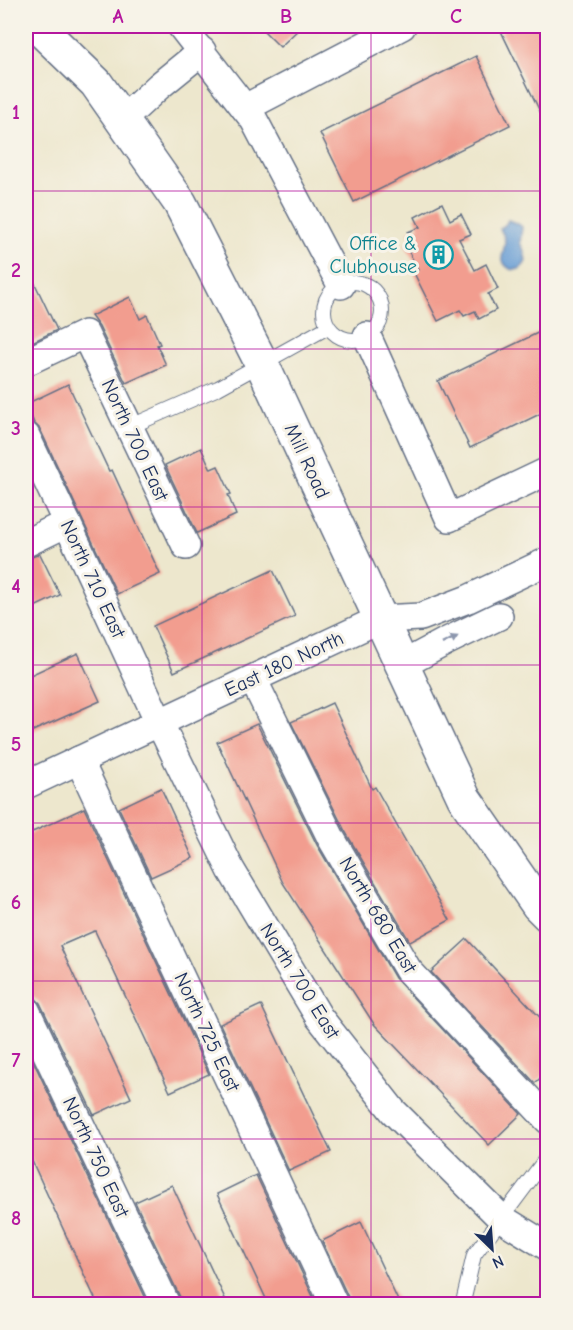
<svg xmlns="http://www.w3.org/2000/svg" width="573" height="1330" font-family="'Comic Neue',sans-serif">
  <rect width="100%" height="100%" fill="#f7f3e8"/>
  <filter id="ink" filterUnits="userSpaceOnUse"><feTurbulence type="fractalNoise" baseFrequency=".0167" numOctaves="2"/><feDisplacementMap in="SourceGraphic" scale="12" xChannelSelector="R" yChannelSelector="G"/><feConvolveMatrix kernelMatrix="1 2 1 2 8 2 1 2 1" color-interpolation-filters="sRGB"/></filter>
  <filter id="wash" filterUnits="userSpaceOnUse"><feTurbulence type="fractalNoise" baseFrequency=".008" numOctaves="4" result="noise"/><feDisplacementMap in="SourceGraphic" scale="24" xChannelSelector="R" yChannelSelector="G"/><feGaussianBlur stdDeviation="1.35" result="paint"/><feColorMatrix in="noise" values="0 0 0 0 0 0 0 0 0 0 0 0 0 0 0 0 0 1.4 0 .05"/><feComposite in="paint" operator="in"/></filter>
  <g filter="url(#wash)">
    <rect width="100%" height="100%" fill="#ede7cd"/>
    <path fill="#679dd4" stroke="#416699" stroke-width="1.5" d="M508 220 518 224 522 227 520 243 524 251 526 261C520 274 507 272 502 259 503 246 509 242 500 229L506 224Z"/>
    <g id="blocks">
      <g fill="#f29d8f">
        <path d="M259 26H302L280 47Z"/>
        <path d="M512 26H548V128L501 31Z"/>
        <path d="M476 56 510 125 354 202 320 133Z"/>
        <path d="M442 203 450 220 461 214 471 234 459 239 475 270 486 264 498 289 488 294 496 310 479 319 475 311 464 316 460 310 438 321 414 273 418 270 405 244 412 240 408 232 420 227 415 217Z"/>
        <path d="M26 265 57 330 26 345Z"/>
        <path d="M130 297 140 319 147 315 160 344 157 345 166 365 126 383 99 327 91 316Z"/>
        <path d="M548 328V410L470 448 438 381Z"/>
        <path d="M68 384 109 471 112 470 160 574 117 594 40 429 34 423 26 404Z"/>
        <path d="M201 448 211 469 218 466 231 494 228 495 236 515 197 533 165 465Z"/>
        <path d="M40 554 60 595 26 611V559Z"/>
        <path d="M273 570 295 616 174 672 153 626Z"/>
        <path d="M78 653 100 701 26 734V677Z"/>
        <path d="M332 703 372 789 375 787 450 920 410 942 345 831 291 722Z"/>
        <path d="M257 724 317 845 395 978 521 1114 489 1145 374 1024 283 883 217 742Z"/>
        <path d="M161 788 193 858 151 877 119 808Z"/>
        <path d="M84 808 209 1074 170 1092 95 931 92 932 60 946 131 1098 94 1115 40 1003 34 997 26 995V835Z"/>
        <path d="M467 939 548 1026V1071L535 1083 431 972Z"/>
        <path d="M261 1005 331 1152 289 1171 220 1024Z"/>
        <path d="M26 1046 149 1305H98L26 1148Z"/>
        <path d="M256 1175 317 1305H269L217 1194Z"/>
        <path d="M172 1185 228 1305H182L180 1297 135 1202Z"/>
        <path d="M361 1222 400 1305H350L348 1297 322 1241Z"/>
      </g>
    </g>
  </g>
  <g filter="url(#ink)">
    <use href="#blocks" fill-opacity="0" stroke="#646f85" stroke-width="1.5"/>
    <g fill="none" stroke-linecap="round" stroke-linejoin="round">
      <defs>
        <g id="lane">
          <circle cx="353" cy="311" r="29"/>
          <path d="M129 427 218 388 328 327"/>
          <path d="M465 1304 464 1298 474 1255 548 1156"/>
        </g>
        <g id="street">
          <path d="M181 26 254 120 341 285"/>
          <path d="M245 108 402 26"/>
          <path d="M122 120 159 86 202 51"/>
          <path d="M367 336 449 518 548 471"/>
          <path d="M26 362 85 334 186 546"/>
          <path d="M26 436 67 523 159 722 231 870 319 1017 393 1111 501 1218 548 1247"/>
          <path d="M26 543 67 523"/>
          <path d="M402 665 445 642 499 616"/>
          <path d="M253 679 331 838 408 970 548 1120"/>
          <path d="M79 760 334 1304"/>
          <path d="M26 785 380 619 421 617 468 599 548 561"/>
          <path d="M26 1010 166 1304"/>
        </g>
        <path id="secondary" d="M37 26 96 83 180 203 262 364 464 798 538 905 548 915"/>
      </defs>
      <use href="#lane" stroke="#646f85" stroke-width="16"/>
      <use href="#street" stroke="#646f85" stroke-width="30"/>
      <use href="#secondary" stroke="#646f85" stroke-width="36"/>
      <use href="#lane" stroke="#fff" stroke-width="14"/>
      <use href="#street" stroke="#fff" stroke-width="27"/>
      <use href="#secondary" stroke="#fff" stroke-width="33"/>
    </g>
    <defs><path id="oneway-solid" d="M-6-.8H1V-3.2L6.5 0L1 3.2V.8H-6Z" transform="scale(1.5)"/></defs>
    <use fill="#8d97ae" href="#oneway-solid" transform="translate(450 640) rotate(-26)"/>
  </g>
  <path fill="none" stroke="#b5179e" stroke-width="1.5" stroke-opacity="0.55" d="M202 26V1304M371 26V1304M26 191H548M26 349H548M26 507H548M26 665H548M26 823H548M26 981H548M26 1139H548"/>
  <defs>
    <symbol id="building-ring" viewBox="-11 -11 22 22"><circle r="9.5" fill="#f7f3e8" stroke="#0f9aa8" stroke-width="1.5"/><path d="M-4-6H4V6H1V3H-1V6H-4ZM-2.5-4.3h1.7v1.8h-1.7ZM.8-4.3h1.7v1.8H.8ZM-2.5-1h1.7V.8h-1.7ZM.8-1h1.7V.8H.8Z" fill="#0f9aa8"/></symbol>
  </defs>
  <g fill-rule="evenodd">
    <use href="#building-ring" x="422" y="238" width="33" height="33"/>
  </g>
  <g text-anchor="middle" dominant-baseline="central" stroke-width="6" stroke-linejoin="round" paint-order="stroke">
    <g font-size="20" fill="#0d838f" stroke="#f7f3e8" text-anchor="end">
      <text x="417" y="243">Office &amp;<tspan x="417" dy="23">Clubhouse</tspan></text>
    </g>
    <g font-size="20" fill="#1b2f5e" stroke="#f7f3e8">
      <text transform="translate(135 440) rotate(65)">North 700 East</text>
      <text transform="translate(307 461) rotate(65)">Mill Road</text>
      <text transform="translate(93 579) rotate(65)">North 710 East</text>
      <text transform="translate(284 664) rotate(-25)">East 180 North</text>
      <text transform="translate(378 915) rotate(59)">North 680 East</text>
      <text transform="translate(300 981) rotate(58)">North 700 East</text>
      <text transform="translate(207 1032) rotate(65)">North 725 East</text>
      <text transform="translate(96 1157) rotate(65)">North 750 East</text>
    </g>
  </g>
  <rect width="573" height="1330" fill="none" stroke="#f7f3e8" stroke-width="66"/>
  <g transform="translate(492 1249) rotate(155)" stroke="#f7f3e8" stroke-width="4.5" paint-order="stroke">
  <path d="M0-4.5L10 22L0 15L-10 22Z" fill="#1b2f5e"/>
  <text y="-9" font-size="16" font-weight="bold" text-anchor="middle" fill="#1b2f5e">N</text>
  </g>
  <rect x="33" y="33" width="507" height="1264" fill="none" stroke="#b5179e" stroke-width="2"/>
  <g font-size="20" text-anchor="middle" font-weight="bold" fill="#b5179e">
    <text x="118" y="23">A</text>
    <text x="286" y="23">B</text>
    <text x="456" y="23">C</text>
    <text x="16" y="119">1</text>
    <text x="16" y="277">2</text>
    <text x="16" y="435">3</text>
    <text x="16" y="593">4</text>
    <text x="16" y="751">5</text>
    <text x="16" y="909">6</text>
    <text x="16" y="1067">7</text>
    <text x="16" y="1225">8</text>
  </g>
</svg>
